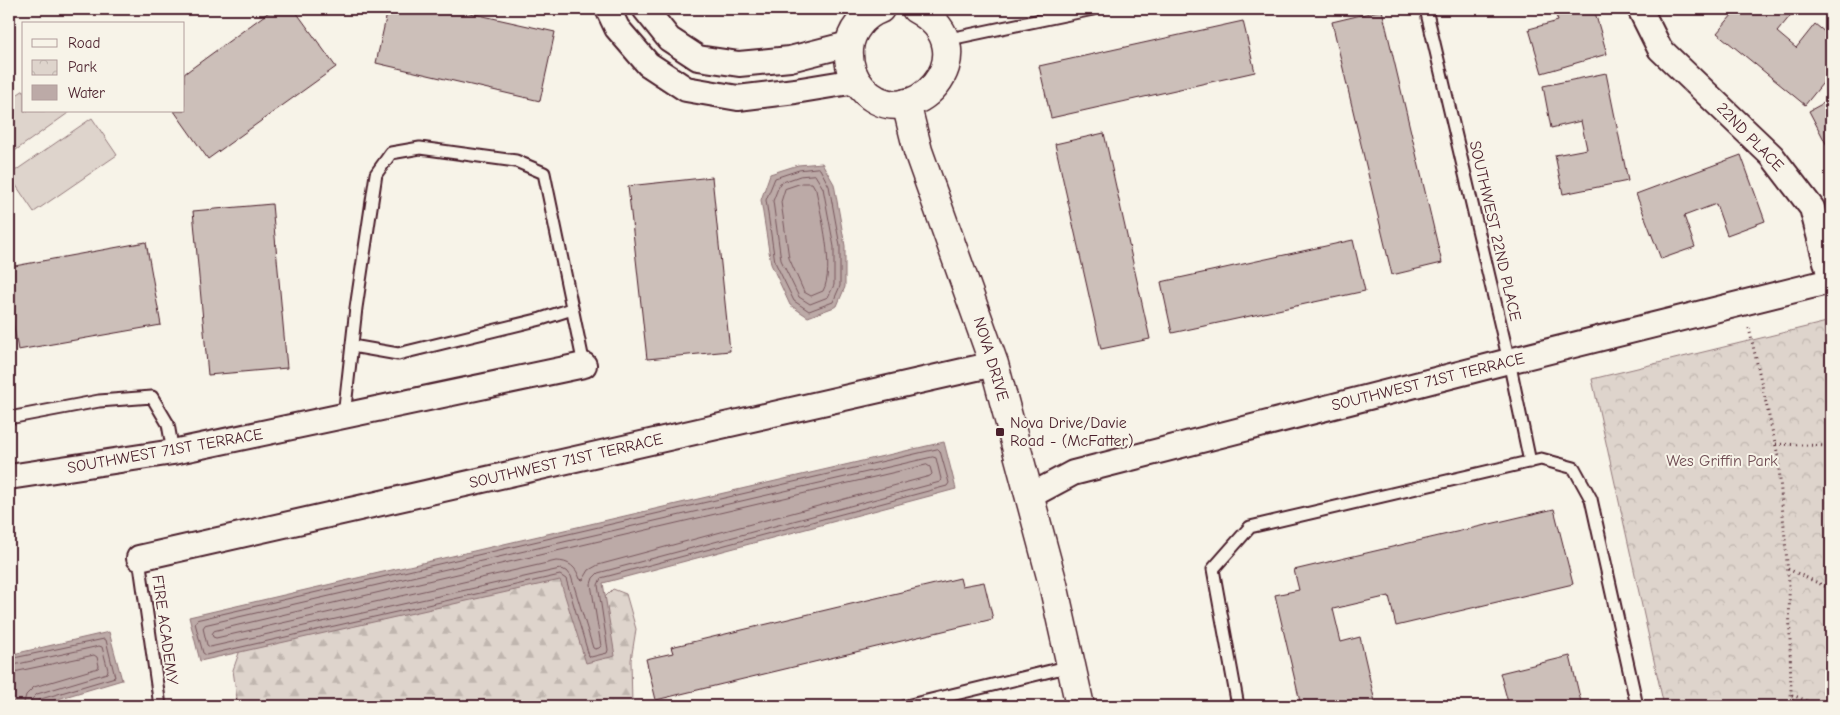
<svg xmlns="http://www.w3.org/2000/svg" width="1840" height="715" font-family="'Comic Neue',sans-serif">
  <defs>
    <pattern id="forest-firs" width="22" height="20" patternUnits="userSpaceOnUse" patternTransform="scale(1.25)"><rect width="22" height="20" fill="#ded4cc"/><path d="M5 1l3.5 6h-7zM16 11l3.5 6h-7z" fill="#c0b6af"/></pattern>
    <pattern id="park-crowns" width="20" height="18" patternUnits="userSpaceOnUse" patternTransform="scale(1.25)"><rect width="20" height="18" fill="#ded4cc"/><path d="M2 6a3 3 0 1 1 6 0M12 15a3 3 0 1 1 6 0" fill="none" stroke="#c0b6af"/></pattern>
  </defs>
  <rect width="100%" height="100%" fill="#f7f3e8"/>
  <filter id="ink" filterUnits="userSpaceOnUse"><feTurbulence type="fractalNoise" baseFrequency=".02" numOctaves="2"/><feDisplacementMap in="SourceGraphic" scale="10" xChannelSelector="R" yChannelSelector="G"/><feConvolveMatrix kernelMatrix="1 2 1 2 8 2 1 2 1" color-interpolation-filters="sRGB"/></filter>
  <g filter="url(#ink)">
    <g fill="#ded4cc" stroke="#947a7c">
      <path d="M24 90V111H71L9 155V100Z"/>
      <path d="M92 118 117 155 34 212 9 175Z"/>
    </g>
    <path fill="url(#forest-firs)" stroke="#947a7c" d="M555 569 595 607 613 589 626 594 636 629 631 660 632 706H238L233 670 247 630Z"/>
    <path fill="url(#park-crowns)" stroke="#947a7c" d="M1831 321V706H1664L1592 379Z"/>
    <g fill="#bcaaa7" stroke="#8e7275">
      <path d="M822 163 834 184 845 246V287L837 306 808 317 790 305 771 264 761 200 770 174 798 165Z"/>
      <path d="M944 442 956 489 603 583 615 656 586 663 560 580 200 661 189 617Z"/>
      <path d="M109 632 122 680 34 706H9V655Z"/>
    </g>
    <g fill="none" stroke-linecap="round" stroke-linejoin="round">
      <g stroke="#78575d" stroke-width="1">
        <path d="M818 168 820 169 829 186 840 246V286L833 302 809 311 794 301 775 262 766 200 775 178 799 170Z"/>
        <path d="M815 175 823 188 834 247V285L828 297 810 304 799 297 781 260 773 201 780 183 800 176Z"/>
        <path d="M802 183H812L816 190C821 215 835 269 823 291L811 296 804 292 789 258 781 202 785 189Z"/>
        <path d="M938 449 940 451 949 483 947 486 601 578 598 585 608 650 607 653 591 657 589 656 566 579 560 575 206 655 203 653 195 623 197 620Z"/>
        <path d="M933 457 936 458 941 479 940 482 598 573 593 578 591 584 601 646 599 648 595 649 593 648 571 576 567 571 560 569 210 647 207 645 203 628 205 625Z"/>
        <path d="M927 465 930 467 932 474 930 476 598 565 589 570 583 580 580 579C576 567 569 561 556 561L216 638 213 637 212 634 214 631Z"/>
        <path d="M9 659 104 639 106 640 115 677 41 699 37 702V706"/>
        <path d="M9 666 99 646 102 647 108 670 107 673 37 694 32 699 30 706"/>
        <path d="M9 673 94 655 97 657 99 666 98 668 34 687 26 695 23 706"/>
      </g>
    </g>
    <g fill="#ccbfb9" stroke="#4a1f2b">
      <path d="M273 9H294L336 67 208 159 174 111H184V74Z"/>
      <path d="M388 9H452L555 32 540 101 376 63Z"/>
      <path d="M1554 9H1594L1607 54 1542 73 1529 29 1558 21Z"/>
      <path d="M1737 9H1794L1795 10 1777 32 1796 48 1815 24 1831 37V73L1805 105 1717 33Z"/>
      <path d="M1382 10 1442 263 1392 275 1332 22Z"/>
      <path d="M1243 21 1255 72 1051 118 1039 66Z"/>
      <path d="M1606 73 1628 181 1563 194 1555 155 1587 149 1581 121 1551 128 1543 86Z"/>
      <path d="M1831 99V153L1809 111Z"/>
      <path d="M1104 133 1150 339 1101 349 1055 144Z"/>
      <path d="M1741 155 1765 221 1727 235 1716 204 1684 216 1695 247 1661 259 1636 194Z"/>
      <path d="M712 177 730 351 647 359 628 186Z"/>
      <path d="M272 204 287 368 208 375 193 211Z"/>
      <path d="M1353 240 1365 291 1172 333 1161 282Z"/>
      <path d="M146 242 161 325 18 350 9 299V267Z"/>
      <path d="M1554 509 1573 584 1396 626 1389 596 1333 609 1341 642 1360 637 1376 706H1301L1275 595 1299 590 1294 570Z"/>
      <path d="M960 578 962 586 984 582 993 619 656 700 646 659 673 653 671 647Z"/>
      <path d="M1570 656 1582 706H1509L1500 673Z"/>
    </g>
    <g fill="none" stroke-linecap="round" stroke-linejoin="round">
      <defs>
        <g id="service">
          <path d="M1426 9 1509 361 1530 462"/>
          <path d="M945 40 1093 9"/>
          <path d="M352 346 398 354 541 319 572 309"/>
          <path d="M344 416 356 308 376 174 391 153 420 148 516 161 544 173 584 365"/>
          <path d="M9 418 99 401 152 397 168 424 173 452"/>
          <path d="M139 558 160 706"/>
          <path d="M906 706 1071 666"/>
          <path d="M1238 706 1213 569 1250 527 1541 459 1574 468 1591 499 1637 706"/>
        </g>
        <g id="minor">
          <path d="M608 9 617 28 648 64 686 89 738 98 795 91 856 81"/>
          <path d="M645 9 669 39 698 58 739 64 790 59 849 44"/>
          <path d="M1640 9 1660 49 1772 156 1812 208 1831 281"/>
          <path d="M9 477 173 452 584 365"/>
          <path d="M1030 496 1073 473 1509 361 1831 281"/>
          <path d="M139 558 994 364"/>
        </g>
        <g id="tertiary">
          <path d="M880 9C864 15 850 31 849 49 848 64 852 77 862 88 909 142 993 51 916 9"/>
          <path d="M906 103 918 151 994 364 1053 584 1080 706"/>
        </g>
      </defs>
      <use href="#service" stroke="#4a1f2b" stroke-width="15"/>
      <use href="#minor" stroke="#4a1f2b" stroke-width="28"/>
      <use href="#tertiary" stroke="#4a1f2b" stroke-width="31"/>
      <g stroke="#4a1f2b" stroke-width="3" stroke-dasharray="1 4" stroke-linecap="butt">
        <path d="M1749 328 1778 456 1789 586 1791 694 1793 706"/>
        <path d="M1776 444 1831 446"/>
        <path d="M1788 569 1831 589"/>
        <path d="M1792 695 1821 706"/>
      </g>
      <use href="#service" stroke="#f7f3e8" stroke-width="11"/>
      <use href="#minor" stroke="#f7f3e8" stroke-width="24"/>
      <use href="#tertiary" stroke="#f7f3e8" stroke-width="28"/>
    </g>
  </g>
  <rect fill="#4a1f2b" stroke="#f7f3e8" stroke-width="2" x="995" y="427" width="10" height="10" rx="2.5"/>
  <g text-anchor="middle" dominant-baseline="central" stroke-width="4" stroke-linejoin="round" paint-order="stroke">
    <g font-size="16" fill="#4a1f2b" stroke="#f7f3e8">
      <text transform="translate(1750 137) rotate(46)">22ND PLACE</text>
      <text transform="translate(1495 231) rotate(77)">SOUTHWEST 22ND PLACE</text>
      <text transform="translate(991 359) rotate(73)">NOVA DRIVE</text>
      <text transform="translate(1428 382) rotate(-14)">SOUTHWEST 71ST TERRACE</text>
      <text transform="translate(165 451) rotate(-10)">SOUTHWEST 71ST TERRACE</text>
      <text transform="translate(566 461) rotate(-13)">SOUTHWEST 71ST TERRACE</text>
      <text transform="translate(165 630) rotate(82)">FIRE ACADEMY</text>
    </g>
    <g font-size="16" fill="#4a1f2b" stroke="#f7f3e8" text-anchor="start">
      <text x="1010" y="423">Nova Drive/Davie<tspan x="1010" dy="18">Road - (McFatter)</tspan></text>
    </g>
    <g font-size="16" fill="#6f4c53" stroke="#f7f3e8">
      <text x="1722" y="461">Wes Griffin Park</text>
    </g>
  </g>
  <rect width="1840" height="715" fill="none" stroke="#f7f3e8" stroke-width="30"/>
  <rect x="15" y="15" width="1810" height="685" fill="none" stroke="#4a1f2b" stroke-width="2" filter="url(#ink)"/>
  <rect x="22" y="22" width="162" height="90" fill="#f7f3e8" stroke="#b29e9c"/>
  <rect x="32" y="39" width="25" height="8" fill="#f7f3e8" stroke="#b29e9c"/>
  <text x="68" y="48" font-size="15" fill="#4a1f2b">Road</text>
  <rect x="32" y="60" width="25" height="15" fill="url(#park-crowns)" stroke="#b29e9c"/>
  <text x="68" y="72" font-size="15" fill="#4a1f2b">Park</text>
  <rect x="32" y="85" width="25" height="15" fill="#bcaaa7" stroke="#b29e9c"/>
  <text x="68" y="98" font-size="15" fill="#4a1f2b">Water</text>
</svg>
